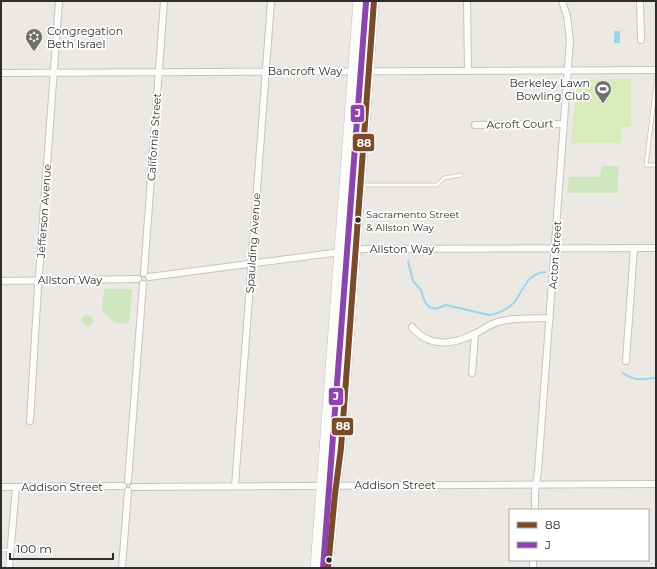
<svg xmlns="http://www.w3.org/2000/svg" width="657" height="569" font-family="Montserrat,sans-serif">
  <rect width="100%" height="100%" fill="#ece8e4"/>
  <g fill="#cee6be">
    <path d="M362 1H372L366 63H359Z"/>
    <path d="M357 80H365L352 242 345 243Z"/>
    <path d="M602 166H619L617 193H567L569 177H600Z"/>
    <path d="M351 260 339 432 332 477H326L343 262Z"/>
    <path d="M104 289H132L129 324 114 322 102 311Z"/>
    <path d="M84 315 92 316 93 323 88 327 83 323H82L81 319Z"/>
    <path d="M325 495 331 496 326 568H323L324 548 322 527Z"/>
  </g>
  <path fill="#d9eabb" d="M631 79V127H622L621 143H571L577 80Z"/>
  <rect fill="#99d6ec" x="614" y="31" width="6" height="12"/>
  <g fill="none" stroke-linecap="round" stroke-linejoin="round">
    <g stroke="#99d6ec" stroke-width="2">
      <path d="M408 261 413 281 421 290 425 302 429 307 436 309 446 305 489 315C500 314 513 306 518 297 525 285 530 273 545 272"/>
      <path d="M623 373C636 382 641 379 656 378"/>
    </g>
    <defs>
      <g id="lane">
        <path d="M656 70V83L646 165H656"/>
        <path d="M363 185H437L444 178 461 175"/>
        <path d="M1 550H10"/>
      </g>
      <g id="street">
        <path d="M467 1 468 71"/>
        <path d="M640 1 641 40"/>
        <path d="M1 73 656 70"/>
        <path d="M475 125 564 124"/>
        <path d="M144 273 164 1"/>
        <path d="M149 277 364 249 656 248"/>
        <path d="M1 281 138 279"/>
        <path d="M412 327C429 348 454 345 476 333 483 330 490 324 498 322 514 317 533 319 550 318"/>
        <path d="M626 361 634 249"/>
        <path d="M472 373 475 334"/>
        <path d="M30 421 38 287 59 1"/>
        <path d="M128 481 143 284"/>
        <path d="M235 486 271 1"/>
        <path d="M1 487 123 486"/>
        <path d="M133 487 656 484"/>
        <path d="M535 510V492L538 471 570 40 567 16 562 1"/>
        <path d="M9 568 16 487"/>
        <path d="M122 568 128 491"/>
        <path d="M533 568V560"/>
      </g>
      <g id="secondary">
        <path d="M315 568 358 1"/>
        <path d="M328 568 335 494 341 448 374 1"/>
      </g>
    </defs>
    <use href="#lane" stroke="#c5c4c5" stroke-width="4.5"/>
    <use href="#street" stroke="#c5c4c5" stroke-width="8"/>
    <use href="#secondary" stroke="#c5c4c5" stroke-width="10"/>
    <use href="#lane" stroke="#fcfcfb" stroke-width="3"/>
    <use href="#street" stroke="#fcfcfb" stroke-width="6"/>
    <use href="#secondary" stroke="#fcfcfb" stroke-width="9"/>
    <defs>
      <path id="bus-1" d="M328 568 335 494 341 448 374 1"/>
      <path id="bus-2" d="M323 568 366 2"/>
    </defs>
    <use href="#bus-1" stroke="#fff" stroke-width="9"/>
    <use href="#bus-2" stroke="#fff" stroke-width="9"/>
    <use href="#bus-1" stroke="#7a4b2a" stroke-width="6"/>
    <use href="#bus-2" stroke="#8e44ad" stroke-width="6"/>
  </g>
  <defs>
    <symbol id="synagogue-pin" viewBox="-11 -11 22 30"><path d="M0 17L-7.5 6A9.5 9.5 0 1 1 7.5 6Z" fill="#706f6e" stroke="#fff"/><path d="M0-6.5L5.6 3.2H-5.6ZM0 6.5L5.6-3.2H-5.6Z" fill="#fff"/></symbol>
    <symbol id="stadium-pin" viewBox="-11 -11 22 30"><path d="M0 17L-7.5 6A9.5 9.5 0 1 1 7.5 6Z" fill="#706f6e" stroke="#fff"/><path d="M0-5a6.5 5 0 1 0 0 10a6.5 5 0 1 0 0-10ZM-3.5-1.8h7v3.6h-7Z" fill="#fff"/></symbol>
  </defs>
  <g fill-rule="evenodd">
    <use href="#synagogue-pin" x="24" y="27" width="20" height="27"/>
    <use href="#stadium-pin" x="593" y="79" width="20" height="27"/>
  </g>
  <g fill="#2e2e2e" stroke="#fff" stroke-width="1.5">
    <circle cx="358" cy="220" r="3.5"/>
    <circle cx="329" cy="560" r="3.5"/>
  </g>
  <g text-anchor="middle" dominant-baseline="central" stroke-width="3.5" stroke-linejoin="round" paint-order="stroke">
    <g font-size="10" fill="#2e2e2e" stroke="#fff" text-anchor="start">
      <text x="366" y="214">Sacramento Street<tspan x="366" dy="13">&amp; Allston Way</tspan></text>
    </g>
    <g font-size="11" fill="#2e2e2e" stroke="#fff" text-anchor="start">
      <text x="47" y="31">Congregation<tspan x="47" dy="13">Beth Israel</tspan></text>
      <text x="590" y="83" text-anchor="end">Berkeley Lawn<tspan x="590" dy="13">Bowling Club</tspan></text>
    </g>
    <g font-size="11" fill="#2e2e2e" stroke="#fff">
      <text x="305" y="71">Bancroft Way</text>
      <text transform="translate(520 124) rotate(-1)">Acroft Court</text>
      <text transform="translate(154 137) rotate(-86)">California Street</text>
      <text transform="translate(44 211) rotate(-86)">Jefferson Avenue</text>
      <text transform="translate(253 243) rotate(-86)">Spaulding Avenue</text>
      <text x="402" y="249">Allston Way</text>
      <text transform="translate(555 255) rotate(-86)">Acton Street</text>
      <text x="70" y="280">Allston Way</text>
      <text x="395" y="485">Addison Street</text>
      <text x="62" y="487">Addison Street</text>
    </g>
  </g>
  <g stroke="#fff" stroke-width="1.5">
    <rect x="350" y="104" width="15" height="19" rx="4" fill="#8e44ad"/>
    <rect x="352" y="133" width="23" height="19" rx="4" fill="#7a4b2a"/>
    <rect x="328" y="387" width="16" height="19" rx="4" fill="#8e44ad"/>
    <rect x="331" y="417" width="23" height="19" rx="4" fill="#7a4b2a"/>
  </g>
  <g font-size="11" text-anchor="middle" font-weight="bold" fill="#fff">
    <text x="358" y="117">J</text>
    <text x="364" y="147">88</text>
    <text x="336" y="400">J</text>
    <text x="343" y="430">88</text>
  </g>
  <rect width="657" height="569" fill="none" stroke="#2e2e2e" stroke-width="4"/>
  <rect x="509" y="509" width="140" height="52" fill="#ffffff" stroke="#ababab"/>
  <rect x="517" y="522" width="20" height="6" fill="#7a4b2a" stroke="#ababab"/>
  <text x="545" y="529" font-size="12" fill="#2e2e2e">88</text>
  <rect x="517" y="542" width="20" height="6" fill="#8e44ad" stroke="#ababab"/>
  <text x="545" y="549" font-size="12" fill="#2e2e2e">J</text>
  <path d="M10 553v6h103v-6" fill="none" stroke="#2e2e2e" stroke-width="2"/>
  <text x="16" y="553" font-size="12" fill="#2e2e2e" stroke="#ffffff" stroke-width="3" paint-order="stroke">100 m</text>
</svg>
